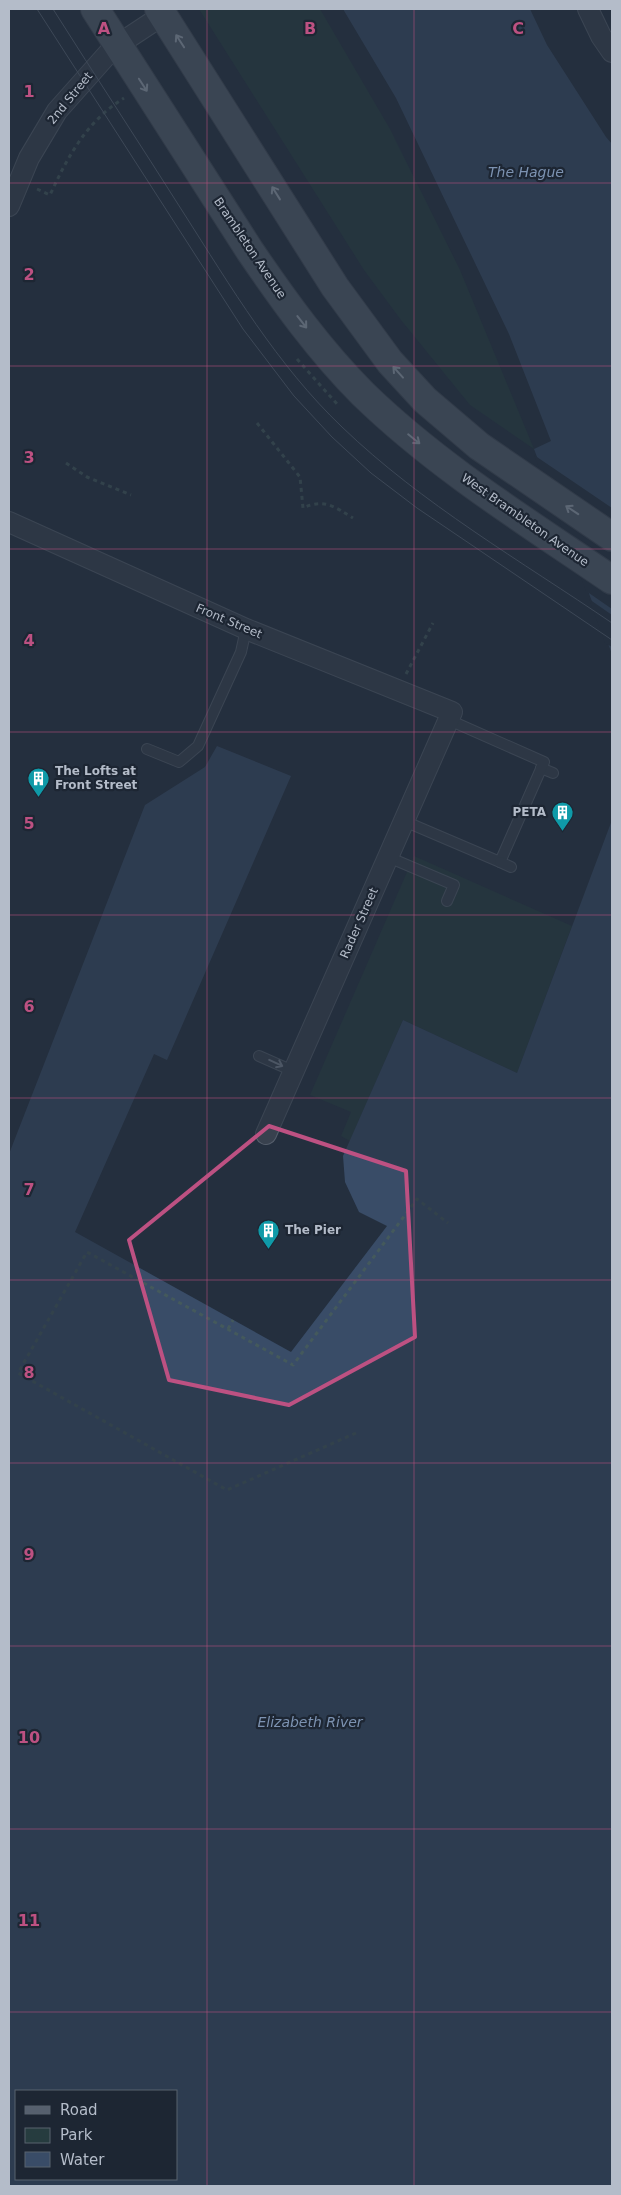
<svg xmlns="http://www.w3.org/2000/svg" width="621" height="2195" font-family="'DejaVu Sans',sans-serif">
  <rect width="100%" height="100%" fill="#242f3e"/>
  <g fill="#263c3f">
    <path d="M199 9H320L390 129 460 270 534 449 470 405 401 320 364 270Z"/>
    <path d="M414 856 572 926 517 1073 403 1020 350 1141 341 1136 351 1112 310 1095Z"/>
  </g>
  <g fill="#394c67" fill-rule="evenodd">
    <path d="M343 9H530L547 45 606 137 612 144V654L534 449 551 441 509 334 396 98Z"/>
    <path d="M217 746 291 776 167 1060 154 1054 75 1232 291 1352 387 1226 359 1212 345 1182 343 1156 403 1020 517 1073 612 820V2186H9V1154L145 805 205 767ZM16 2091H176V2179H16Z"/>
  </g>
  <g fill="#242f3e">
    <path d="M534 455 612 508V609L586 591Z"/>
    <path d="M589 599 612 615V647L605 643Z"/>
  </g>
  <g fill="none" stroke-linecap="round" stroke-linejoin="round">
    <defs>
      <g id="lane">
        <path d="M147 749 179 762 198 746 241 652 246 629"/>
        <path d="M541 768 553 773"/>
        <path d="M404 821 500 862 544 762 449 720"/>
        <path d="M388 857 454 885 447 901"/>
        <path d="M500 862 511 867"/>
        <path d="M259 1056 293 1071"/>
      </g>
      <g id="street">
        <path d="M588 9 601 36 612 52"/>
        <path d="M9 206 29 158 57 111 113 48 163 15"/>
        <path d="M9 522 246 629 452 712 266 1134"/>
      </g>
      <g id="primary">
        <path d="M95 9 250 251C284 301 320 351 363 394 437 466 527 522 612 580"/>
        <path d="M159 9 335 287 390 362 425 400 479 446 612 537"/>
      </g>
    </defs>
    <use href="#lane" stroke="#565f6c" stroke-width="12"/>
    <use href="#street" stroke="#565f6c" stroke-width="22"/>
    <use href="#primary" stroke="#414a57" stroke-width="30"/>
    <g stroke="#44595c" stroke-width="3" stroke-dasharray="4 4" stroke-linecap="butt">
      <path d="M37 189 50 195C68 156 87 121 124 98"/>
      <path d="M297 359 337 404"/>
      <path d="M257 423 300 477 303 508C324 498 335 507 353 518"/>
      <path d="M66 463 87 477 131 495"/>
      <path d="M406 674 433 623"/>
      <path d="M228 1329 233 1320"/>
      <path d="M356 1433 227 1490 18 1373 87 1252 293 1365 417 1199 448 1223"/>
    </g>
    <use href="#lane" stroke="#38414e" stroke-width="10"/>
    <use href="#street" stroke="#38414e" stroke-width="20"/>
    <use href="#primary" stroke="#56606e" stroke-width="28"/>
    <g stroke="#5a6575" stroke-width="1">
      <path d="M37 9 243 329 294 396 332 437 371 473 417 508 612 640"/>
      <path d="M53 9C96 77 140 144 183 212 231 287 277 365 342 427 422 504 521 561 612 623"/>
    </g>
  </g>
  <defs><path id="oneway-shaft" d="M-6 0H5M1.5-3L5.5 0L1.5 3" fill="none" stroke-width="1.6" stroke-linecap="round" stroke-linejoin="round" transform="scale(1.25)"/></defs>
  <g stroke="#a1aab7">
    <use href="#oneway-shaft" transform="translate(180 41) rotate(-123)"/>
    <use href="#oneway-shaft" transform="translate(143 85) rotate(57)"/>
    <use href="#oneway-shaft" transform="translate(276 193) rotate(-122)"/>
    <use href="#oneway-shaft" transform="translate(302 322) rotate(52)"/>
    <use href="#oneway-shaft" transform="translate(398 372) rotate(-132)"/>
    <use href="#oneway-shaft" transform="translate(414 439) rotate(39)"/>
    <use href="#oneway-shaft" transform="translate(572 510) rotate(-146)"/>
  </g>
  <use stroke="#7c8592" href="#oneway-shaft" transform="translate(276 1063) rotate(25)"/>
  <path d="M0 0H621V2195H0ZM269 1126 406 1171 415 1337 289 1405 169 1380 129 1240Z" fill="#242f3e" fill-opacity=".55" fill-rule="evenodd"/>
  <path fill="none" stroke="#bd5182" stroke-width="4" stroke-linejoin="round" d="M269 1126 406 1171 415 1337 289 1405 169 1380 129 1240Z"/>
  <path fill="none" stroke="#bd5182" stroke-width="1" stroke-opacity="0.55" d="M207 9V2186M414 9V2186M9 183H612M9 366H612M9 549H612M9 732H612M9 915H612M9 1098H612M9 1280H612M9 1463H612M9 1646H612M9 1829H612M9 2012H612"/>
  <defs>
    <symbol id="building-pin" viewBox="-11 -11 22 30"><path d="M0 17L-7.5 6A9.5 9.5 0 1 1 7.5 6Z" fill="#0f9aa8" stroke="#1d2633"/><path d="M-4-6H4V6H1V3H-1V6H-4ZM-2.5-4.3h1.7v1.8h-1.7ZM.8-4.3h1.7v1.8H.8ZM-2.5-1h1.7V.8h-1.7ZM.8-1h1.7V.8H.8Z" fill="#fff"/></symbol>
  </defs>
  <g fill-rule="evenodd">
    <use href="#building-pin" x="26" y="766" width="25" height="34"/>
    <use href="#building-pin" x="550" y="800" width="25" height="34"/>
    <use href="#building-pin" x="256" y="1218" width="25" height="34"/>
  </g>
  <g text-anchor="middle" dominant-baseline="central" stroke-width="4.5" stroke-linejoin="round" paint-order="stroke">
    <g font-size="12" fill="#b4bcc9" stroke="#1d2633">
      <text transform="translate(70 98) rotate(-51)">2nd Street</text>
      <text transform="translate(250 248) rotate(56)">Brambleton Avenue</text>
      <text transform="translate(525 520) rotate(35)">West Brambleton Avenue</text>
      <text transform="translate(229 621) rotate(23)">Front Street</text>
      <text transform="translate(359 923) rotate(-66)">Rader Street</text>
    </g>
    <g font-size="12" font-weight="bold" fill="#b4bcc9" stroke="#1d2633" text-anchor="start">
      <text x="55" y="771">The Lofts at<tspan x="55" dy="14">Front Street</tspan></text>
      <text x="546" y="812" text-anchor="end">PETA</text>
      <text x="285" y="1230">The Pier</text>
    </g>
    <g font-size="14" font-style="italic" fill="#7c92b1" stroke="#1d2633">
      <text x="526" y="172">The Hague</text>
      <text x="310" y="1722">Elizabeth River</text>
    </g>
  </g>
  <g font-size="16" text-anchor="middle" font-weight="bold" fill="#bd5182" stroke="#1d2633" stroke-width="4.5" stroke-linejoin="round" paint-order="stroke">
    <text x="104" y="34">A</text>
    <text x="310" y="34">B</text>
    <text x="518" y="34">C</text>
    <text x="29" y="97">1</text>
    <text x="29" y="280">2</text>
    <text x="29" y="463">3</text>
    <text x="29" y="646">4</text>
    <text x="29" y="829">5</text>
    <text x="29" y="1012">6</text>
    <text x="29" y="1195">7</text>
    <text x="29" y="1378">8</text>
    <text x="29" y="1560">9</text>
    <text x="29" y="1743">10</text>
    <text x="29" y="1926">11</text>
  </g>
  <rect width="621" height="2195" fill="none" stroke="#b4bcc9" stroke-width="20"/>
  <rect x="15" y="2090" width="162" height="90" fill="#1d2633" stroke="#59626f"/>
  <rect x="25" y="2106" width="25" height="8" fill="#56606e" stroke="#59626f"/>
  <text x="60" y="2115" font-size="15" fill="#b4bcc9">Road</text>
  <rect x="25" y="2128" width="25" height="15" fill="#263c3f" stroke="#59626f"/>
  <text x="60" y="2140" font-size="15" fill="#b4bcc9">Park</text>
  <rect x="25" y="2152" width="25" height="15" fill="#394c67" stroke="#59626f"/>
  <text x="60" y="2165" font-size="15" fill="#b4bcc9">Water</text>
</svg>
